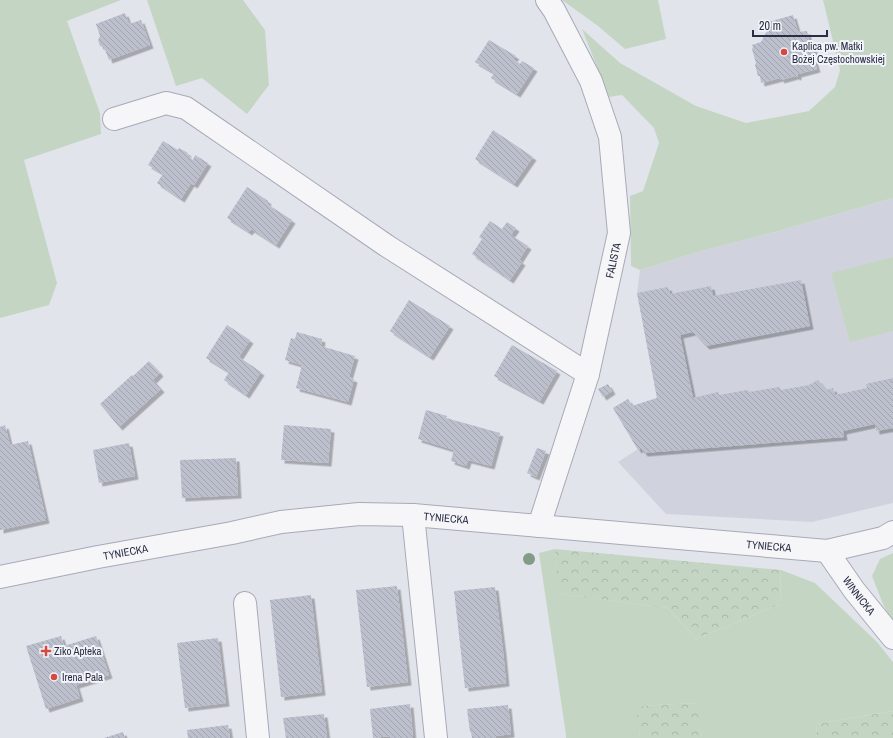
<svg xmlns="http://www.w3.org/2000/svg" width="893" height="738" font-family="'Archivo Narrow',sans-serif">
  <defs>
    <pattern id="forest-crowns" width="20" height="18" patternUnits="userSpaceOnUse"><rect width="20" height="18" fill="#c4d6c3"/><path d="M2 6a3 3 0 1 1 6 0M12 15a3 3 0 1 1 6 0" fill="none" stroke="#a8b8a9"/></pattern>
    <pattern id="building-back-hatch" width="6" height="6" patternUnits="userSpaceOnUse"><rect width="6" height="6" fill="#bcbfcc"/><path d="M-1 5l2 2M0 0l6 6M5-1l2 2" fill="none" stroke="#a2a4b1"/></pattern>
    <filter id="shadow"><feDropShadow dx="3.5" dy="3.5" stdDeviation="0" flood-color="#0004"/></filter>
  </defs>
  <rect width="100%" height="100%" fill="#e2e4ec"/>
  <path fill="#d0d3de" d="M893 198V503L812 522 666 514 618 462 638 449 613 408 628 399 632 406 657 398 637 293 640 270 701 251 771 233Z"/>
  <g fill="#c4d6c3">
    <path d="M0 0H121L67 21 100 113 101 134 24 160 57 283 49 305 0 318Z"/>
    <path d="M147 0H243L265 30 269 85 247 114 202 78 176 86Z"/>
    <path d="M562 0H658L666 39 625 49 598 26Z"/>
    <path d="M823 0H893V198L771 233 701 251 640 270 631 266 630 196 643 191 659 143 654 128 622 95 609 97 582 29 620 63 696 106 746 123 809 111 835 87 840 70Z"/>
    <path d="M893 257V331L850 342 831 273Z"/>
    <path d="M555 549 560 594 668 608 696 639 780 604 781 570 815 583 877 642 893 662V711L816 724 817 738H702L696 703 637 706 640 738H566V735L539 553Z"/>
    <path d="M893 553V623L883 604 872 576 880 559Z"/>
  </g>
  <g fill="url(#forest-crowns)">
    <path d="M555 549 781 570 780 604 696 639 668 608 559 594Z"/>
    <path d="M697 703 702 738H640L636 706Z"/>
    <path d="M893 711V738H817L816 724Z"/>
  </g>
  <g fill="url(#building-back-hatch)" filter="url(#shadow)">
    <path d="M125 13 129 24 141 20 150 45 109 60 104 47 100 46 98 40 100 36 96 24Z"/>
    <path d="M793 15 798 32 807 31 809 40H811L816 57 814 59 817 69 798 74V77L795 76 781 80 780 78 761 83 760 76H758L755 65 756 63 752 49 753 47 752 45 761 42 767 31 765 23Z"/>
    <path d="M489 40 516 56 513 59 520 64 522 61 534 68 517 94 491 78 494 73 475 62Z"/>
    <path d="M493 130 533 157 514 184 475 159Z"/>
    <path d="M163 141 178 150 179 148 188 153 187 155 193 160 195 155 208 163 194 185 191 183 181 199 157 183 163 174 148 165Z"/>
    <path d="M247 187 268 201 267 204 292 220 276 245 251 229 249 232 227 218Z"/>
    <path d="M490 221 502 229 507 222 516 228 511 235 528 246 519 260 522 262 510 280 472 254 482 239 479 237Z"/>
    <path d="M801 280 810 326 706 346 693 332 680 335 693 398 718 392 719 395 748 390 749 392 779 387 781 390 809 385 818 380 826 390 833 388 835 395 867 388 866 384 893 378V428L876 431 875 424 843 431 844 437 644 453 641 448 638 450 613 408 628 399 632 406 657 398 637 293 668 287 670 294 711 286 713 296Z"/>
    <path d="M409 300 450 326 430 357 390 331Z"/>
    <path d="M227 325 250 340 239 357 261 372 246 395 224 380 229 372 206 358Z"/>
    <path d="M297 332 322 339 321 346 355 356 349 377 354 379 348 402 296 388 302 365 285 360 291 338 295 339Z"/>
    <path d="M512 345 557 371 540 401 494 376Z"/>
    <path d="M149 361 160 373 153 380 161 389 119 427 100 404 132 375 133 376Z"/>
    <path d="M608 384 612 391 603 397 598 389Z"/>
    <path d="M426 410 447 416 446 418 500 433 491 466 468 460 466 466 451 461 454 450 418 439Z"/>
    <path d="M5 425 10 445 28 441 46 520 0 530V427Z"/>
    <path d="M284 425 331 429 328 463 281 460Z"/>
    <path d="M129 443 135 476 99 483 93 450Z"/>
    <path d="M537 448 546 451 536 477 527 473Z"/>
    <path d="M236 458 238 495 182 498 180 460Z"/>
    <path d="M397 586 408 682 367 687 356 590Z"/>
    <path d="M495 587 503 651 506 683 465 688 454 591Z"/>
    <path d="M311 595 322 692 281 697 270 600Z"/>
    <path d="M61 636 64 646 96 636 109 675 76 685 80 698 46 709 26 646Z"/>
    <path d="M218 638 226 703 185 708 177 643Z"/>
    <path d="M410 704 413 738H389V736L373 738 370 709Z"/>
    <path d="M508 705 511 734 496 736V738H472L471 732H470L467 709Z"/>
    <path d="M324 714 327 738H286L283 718Z"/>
    <path d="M228 725 230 738H188L187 730Z"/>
    <path d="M123 732 125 738H104Z"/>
  </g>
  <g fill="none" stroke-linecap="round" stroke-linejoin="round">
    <defs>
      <g id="minor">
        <path d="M114 119 166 103 186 108 387 246 588 374"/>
        <path d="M413 515 436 738"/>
        <path id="s1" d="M539 526 588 374 619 233 610 137 591 81 554 10 547 0"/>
        <path id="s2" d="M827 551 854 590 893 638"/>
        <path id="s3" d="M0 577 98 557 232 533 281 522 359 514 413 515 827 551 883 538 893 532"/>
        <path d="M245 603 258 738"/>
      </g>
    </defs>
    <use href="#minor" stroke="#a7aab7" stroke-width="24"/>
    <use href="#minor" stroke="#f6f6f9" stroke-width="22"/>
  </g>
  <circle fill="#839c88" cx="529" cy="559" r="6"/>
  <g fill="#d74841" stroke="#f2f4f9" stroke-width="1.5">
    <circle cx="784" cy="52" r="4"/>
    <path d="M44 645h4v4h4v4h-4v4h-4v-4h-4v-4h4z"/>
    <circle cx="54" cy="677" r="4"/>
  </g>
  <g text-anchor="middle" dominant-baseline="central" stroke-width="4" stroke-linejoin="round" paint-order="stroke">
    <g font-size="11" fill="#292e45" stroke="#f2f4f9" text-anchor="start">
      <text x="792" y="46">Kaplica pw. Matki<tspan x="792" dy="13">Bożej Częstochowskiej</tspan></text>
      <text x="54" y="651">Ziko Apteka</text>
      <text x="62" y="677">Irena Pala</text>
    </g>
    <g font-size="11" fill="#292e45" stroke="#f2f4f9">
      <text stroke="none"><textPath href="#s1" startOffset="276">FALISTA</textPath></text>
      <text stroke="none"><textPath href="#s3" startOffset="452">TYNIECKA</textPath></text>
      <text stroke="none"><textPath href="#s3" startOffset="776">TYNIECKA</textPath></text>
      <text stroke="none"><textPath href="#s3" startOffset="128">TYNIECKA</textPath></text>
      <text stroke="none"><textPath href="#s2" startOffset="55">WINNICKA</textPath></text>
    </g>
  </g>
  <path d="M753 30v6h74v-6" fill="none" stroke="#292e45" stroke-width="2"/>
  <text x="759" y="30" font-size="12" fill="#292e45" stroke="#f2f4f9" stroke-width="3" paint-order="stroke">20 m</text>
</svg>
